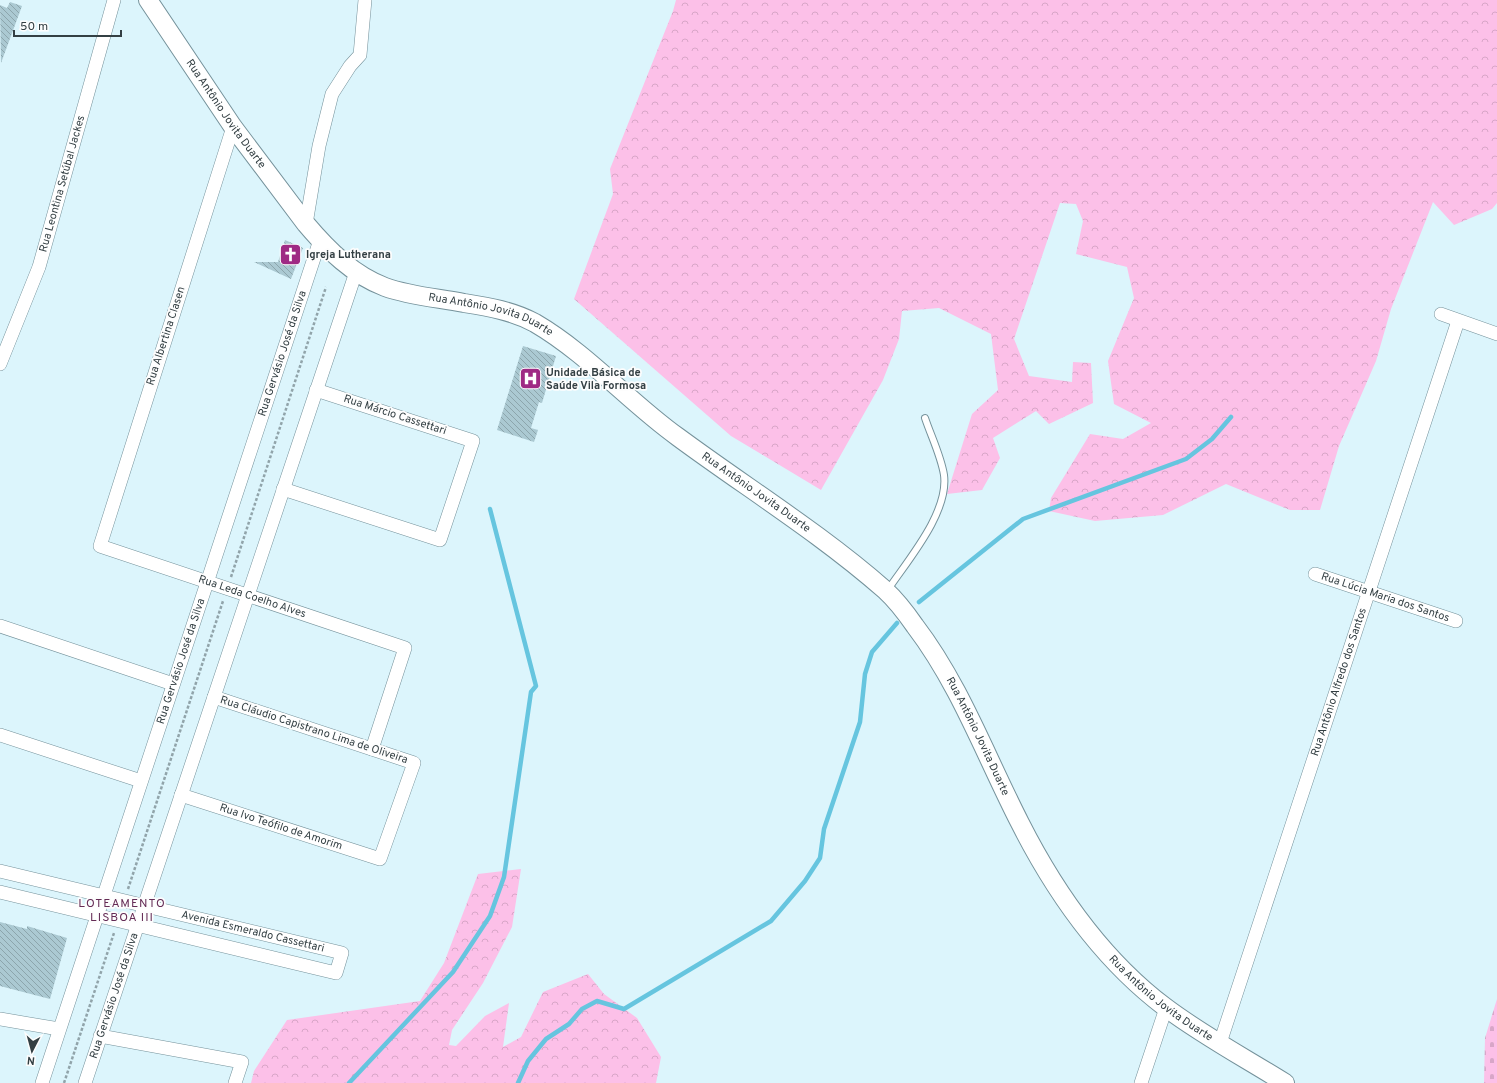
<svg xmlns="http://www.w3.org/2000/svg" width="1497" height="1083" font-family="Overpass,sans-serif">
  <defs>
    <pattern id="forest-crowns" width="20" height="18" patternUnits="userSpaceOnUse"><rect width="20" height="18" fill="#fcc0e8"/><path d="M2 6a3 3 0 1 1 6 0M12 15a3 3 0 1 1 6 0" fill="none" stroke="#d8a6c8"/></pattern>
    <pattern id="cemetery-stones" width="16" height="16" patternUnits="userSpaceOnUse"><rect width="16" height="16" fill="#fcc0e8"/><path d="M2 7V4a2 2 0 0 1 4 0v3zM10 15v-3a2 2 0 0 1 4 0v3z" fill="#d8a6c8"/></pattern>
    <pattern id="building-back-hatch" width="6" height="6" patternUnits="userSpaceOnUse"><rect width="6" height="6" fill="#abc9d2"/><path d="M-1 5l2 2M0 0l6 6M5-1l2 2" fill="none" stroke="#8ca5ac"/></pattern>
  </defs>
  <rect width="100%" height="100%" fill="#dcf5fc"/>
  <g fill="url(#forest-crowns)">
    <path d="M676 0H1497V203L1492 209 1454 225 1433 202 1391 309 1376 361 1339 446 1320 510H1290L1226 484 1163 515 1095 521 1049 511 1051 498 1090 434 1123 439 1151 423 1114 404 1108 361 1134 298 1127 267 1076 254 1083 221 1076 204 1060 203 1014 339 1029 376 1072 382 1073 362 1091 363 1093 403 1049 424 1036 411 993 438 1000 458 982 490 947 494 972 414 998 390 991 334 939 308 902 311 899 339 883 380 821 490 731 436 574 299 613 194 610 169 673 11Z"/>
    <path d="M521 869 512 927 483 983 452 1030 449 1045 456 1046 485 1016 509 1003 503 1047 521 1037 543 992 588 974 604 994 637 1018 661 1057 656 1083H251L254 1071 287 1020 420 1001 444 963 478 874Z"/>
  </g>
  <path fill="url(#cemetery-stones)" d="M1497 999V1083H1484L1485 1038Z"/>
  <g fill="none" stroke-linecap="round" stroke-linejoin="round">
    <g stroke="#66c5df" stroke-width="4.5">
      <path d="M919 602 1023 519 1186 459 1212 439 1231 417"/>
      <path d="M349 1083 453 972 490 916 504 877 531 692 536 686 490 509"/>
      <path d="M518 1083 528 1061 546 1039 569 1024 582 1009 597 1001 624 1009 771 921 805 881 820 858 824 829 860 722 865 674 872 652 897 623"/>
    </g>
  </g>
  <g fill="url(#building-back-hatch)">
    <path d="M10 2 22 6 1 63 0 5 7 8Z"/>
    <path d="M285 240 303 248 291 279 254 262H278Z"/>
    <path d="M523 346 556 356 542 403 539 402 531 428 538 430 534 442 497 430Z"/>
    <path d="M0 922 27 929V926L67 938 50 999 0 986Z"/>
  </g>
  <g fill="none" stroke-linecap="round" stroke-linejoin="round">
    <defs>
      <path id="lane" d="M887 591C907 561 949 513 944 475 941 456 931 436 925 418"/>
      <g id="street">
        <path id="s1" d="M233 127 100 546 405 648 372 749"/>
        <path d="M306 224 319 146 332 94 350 66 360 55 365 0"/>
        <path d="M1441 314 1497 334"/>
        <path id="s2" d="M0 364 39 267 114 0"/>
        <path d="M283 489 440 540 473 441 316 390"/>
        <path id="s3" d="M1315 574 1456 621"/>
        <path d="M0 626 173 684"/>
        <path d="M0 735 141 781"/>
        <path id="s4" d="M181 795 380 859 414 763 214 697"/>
        <path id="s5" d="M0 871 342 953 336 973 0 892"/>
        <path d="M0 1019 59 1029"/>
        <path d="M100 1036 242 1062 235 1083"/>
        <path id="s6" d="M1220 1043 1458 321"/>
        <path id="s7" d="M42 1083 320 240"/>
        <path id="s8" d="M85 1083 356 272"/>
        <path d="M1141 1083 1166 1008"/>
      </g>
      <g id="secondary">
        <path id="s9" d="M148 0 233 127 306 224C328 250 353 275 385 287 410 296 438 298 464 303 489 307 513 311 535 323 588 354 629 402 678 437 747 488 820 533 885 590 896 600 906 613 915 626 960 685 986 757 1020 823 1055 892 1103 960 1165 1007 1202 1035 1245 1058 1285 1083"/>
      </g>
    </defs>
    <use href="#lane" stroke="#75929b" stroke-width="8"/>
    <use href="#street" stroke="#75929b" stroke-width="14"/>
    <use href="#secondary" stroke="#75929b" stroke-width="20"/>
    <g stroke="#91a4aa" stroke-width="2.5" stroke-dasharray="3 2" stroke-linecap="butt">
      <path d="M231 577 326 287"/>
      <path d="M128 889 223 601"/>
      <path d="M64 1083 114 933"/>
    </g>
    <use href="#lane" stroke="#fff" stroke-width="6"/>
    <use href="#street" stroke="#fff" stroke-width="13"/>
    <use href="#secondary" stroke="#fff" stroke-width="18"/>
  </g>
  <defs>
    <symbol id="church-square" viewBox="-11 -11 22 22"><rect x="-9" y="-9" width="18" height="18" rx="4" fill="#9f2a84" stroke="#fdfdfd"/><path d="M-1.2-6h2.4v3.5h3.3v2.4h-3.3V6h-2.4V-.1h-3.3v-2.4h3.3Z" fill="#fff"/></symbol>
    <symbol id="hospital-square" viewBox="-11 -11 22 22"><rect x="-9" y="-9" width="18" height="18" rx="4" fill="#9f2a84" stroke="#fdfdfd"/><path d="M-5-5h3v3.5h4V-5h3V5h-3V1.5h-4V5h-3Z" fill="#fff"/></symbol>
  </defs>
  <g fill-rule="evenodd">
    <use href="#church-square" x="278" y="242" width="25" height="25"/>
    <use href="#hospital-square" x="518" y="366" width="25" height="25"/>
  </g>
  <g text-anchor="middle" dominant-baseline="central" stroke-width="3.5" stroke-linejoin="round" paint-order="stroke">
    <g font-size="11" fill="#333f43" stroke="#fdfdfd">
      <text stroke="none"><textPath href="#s9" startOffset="138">Rua Antônio Jovita Duarte</textPath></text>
      <text stroke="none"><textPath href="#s2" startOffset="191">Rua Leontina Setúbal Jackes</textPath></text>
      <text stroke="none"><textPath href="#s9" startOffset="486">Rua Antônio Jovita Duarte</textPath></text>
      <text transform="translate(166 336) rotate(-72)">Rua Albertina Clasen</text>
      <text stroke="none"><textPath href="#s7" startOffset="768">Rua Gervásio José da Silva</textPath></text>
      <text transform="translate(395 415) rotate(18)">Rua Márcio Cassettari</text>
      <text stroke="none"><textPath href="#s9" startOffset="810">Rua Antônio Jovita Duarte</textPath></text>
      <text stroke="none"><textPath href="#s1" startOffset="600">Rua Leda Coelho Alves</textPath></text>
      <text stroke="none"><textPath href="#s3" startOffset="74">Rua Lúcia Maria dos Santos</textPath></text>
      <text stroke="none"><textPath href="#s7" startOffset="444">Rua Gervásio José da Silva</textPath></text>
      <text stroke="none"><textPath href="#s6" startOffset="380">Rua Antônio Alfredo dos Santos</textPath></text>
      <text transform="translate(314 730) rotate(18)">Rua Cláudio Capistrano Lima de Oliveira</text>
      <text stroke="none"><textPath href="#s9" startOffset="1146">Rua Antônio Jovita Duarte</textPath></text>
      <text stroke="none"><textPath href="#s4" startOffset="105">Rua Ivo Teófilo de Amorim</textPath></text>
      <text stroke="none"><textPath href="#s5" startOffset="260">Avenida Esmeraldo Cassettari</textPath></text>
      <text stroke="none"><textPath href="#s8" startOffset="92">Rua Gervásio José da Silva</textPath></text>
      <text stroke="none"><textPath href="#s9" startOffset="1470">Rua Antônio Jovita Duarte</textPath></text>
    </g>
    <g font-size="11" font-weight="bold" fill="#333f43" stroke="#fdfdfd" text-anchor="start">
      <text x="306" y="255">Igreja Lutherana</text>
      <text x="546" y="373">Unidade Básica de<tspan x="546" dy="13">Saúde Vila Formosa</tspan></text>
    </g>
    <g font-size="12" letter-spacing="1" fill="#642b55" stroke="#fdfdfd">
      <text x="122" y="904">LOTEAMENTO<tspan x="122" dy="14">LISBOA III</tspan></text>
    </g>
  </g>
  <g transform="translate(32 1051) rotate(186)" stroke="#fdfdfd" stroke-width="3" paint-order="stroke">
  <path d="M0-3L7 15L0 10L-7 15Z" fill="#333f43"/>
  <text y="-6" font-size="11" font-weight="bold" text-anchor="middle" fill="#333f43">N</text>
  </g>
  <path d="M14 30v6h107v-6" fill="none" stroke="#333f43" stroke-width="2"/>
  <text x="20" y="30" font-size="12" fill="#333f43" stroke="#fdfdfd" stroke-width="3" paint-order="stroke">50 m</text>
</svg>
